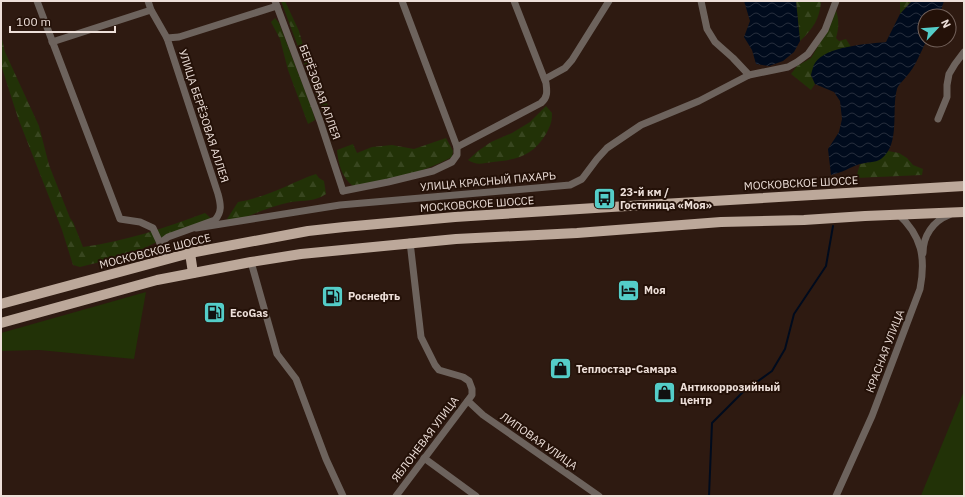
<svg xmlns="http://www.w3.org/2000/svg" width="965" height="497" font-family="'IBM Plex Sans',sans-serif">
  <defs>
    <pattern id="forest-firs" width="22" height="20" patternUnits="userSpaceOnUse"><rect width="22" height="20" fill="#223207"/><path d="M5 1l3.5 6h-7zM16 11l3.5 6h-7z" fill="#38461f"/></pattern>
    <pattern id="water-waves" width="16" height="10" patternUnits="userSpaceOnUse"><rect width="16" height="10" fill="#000b1d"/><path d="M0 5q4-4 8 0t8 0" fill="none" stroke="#262e3d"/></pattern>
  </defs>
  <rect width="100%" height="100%" fill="#2e1a11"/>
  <g fill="#223207">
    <path d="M146 292 134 359 39 350 1 351V333Z"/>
    <path d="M964 391V496H921L922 493Z"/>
  </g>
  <g fill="url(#forest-firs)">
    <path d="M281 1H285L299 31 306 56 312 64 326 98 328 108 325 119Z"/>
    <path d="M796 1H821C820 18 813 29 800 41Z"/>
    <path d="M900 1H912L900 14Z"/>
    <path d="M836 10C839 20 839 28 836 38L839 41 846 39 851 47C826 51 826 55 811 75L815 84 811 90 791 74 797 66 811 58 831 24Z"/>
    <path d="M275 18 279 23 312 109 315 120 308 124 288 70 280 39 271 22Z"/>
    <path d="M1 35 5 52 39 126 49 165 70 218 73 222 83 247C126 241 165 228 205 213L213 220 177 235 163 239 132 254 80 267 73 265 62 230 18 118 1 65Z"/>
    <path d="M546 106 552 113C552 123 550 126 546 134 533 156 516 160 493 162 483 163 477 166 468 160L478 151 491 142 512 133 530 122Z"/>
    <path d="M446 138 453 151 452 157C422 173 387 182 353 186 342 178 338 163 337 150L353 144 357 153 372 147 392 145 414 149Z"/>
    <path d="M888 151 899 153 907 158 913 165 923 169 922 175 856 178 860 164 879 160Z"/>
    <path d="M316 174 319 178 324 181 326 194C315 202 304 200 291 202 271 206 251 215 232 223L227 219 238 202C255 199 271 193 287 186 296 182 306 177 316 174Z"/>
  </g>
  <g fill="url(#water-waves)">
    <path d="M744 1H796L800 41 794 52 783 61 769 66 756 64 752 50 744 37 750 21Z"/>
    <path d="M912 1H944L939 16H925V40H927C920 53 916 66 906 77 903 81 898 85 897 89 891 110 901 144 881 159 875 163 866 162 860 164 850 167 842 173 831 175L828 149 839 132 842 119 840 101 834 92 815 84 811 75C812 71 813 66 815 63 826 46 867 44 886 42L900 14Z"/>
  </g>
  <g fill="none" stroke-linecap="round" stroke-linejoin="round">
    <path stroke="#000b1d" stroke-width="2" d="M709 496 712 423 743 392 772 371 785 349 794 314 826 266 833 226"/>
    <g stroke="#6d635d" stroke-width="7">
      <path d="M37 1 120 219 140 222 153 228 160 243"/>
      <path d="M148 1 151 10 167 38 218 194C221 205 222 212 215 220L168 237 160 243 167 259"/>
      <path d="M275 1 320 121 343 191"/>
      <path d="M701 1 707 29 715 42 733 58 749 75"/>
      <path d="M167 38 179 37 277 6"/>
      <path d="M52 42 151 10"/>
      <path d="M545 79 565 68 572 60 609 1"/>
      <path d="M938 119 947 97V85L949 74 955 64 964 52"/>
      <path d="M457 147 541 103C548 97 547 91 546 83L514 1"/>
      <path d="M343 191 388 182 433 171 452 162 457 155V147L402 1"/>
      <path d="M196 228 340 205 570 185 582 179 597 159 607 148 641 125 699 101 749 75 788 67 797 62 808 54 825 30 836 1"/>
      <path d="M923 253C923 236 933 221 949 215"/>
      <path d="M251 262 277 354 296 379 326 459 343 496"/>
      <path d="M468 401 483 415 599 496"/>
      <path d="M424 458 476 496"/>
      <path d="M396 496 472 395V389L469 381 463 377 439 370 435 365 421 337 410 242"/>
      <path d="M836 496 872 416 920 289C926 258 922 236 898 214"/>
    </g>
    <g stroke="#bca89a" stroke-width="10">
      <path d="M190 253 193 273"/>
      <path d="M1 304 190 253 308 231 344 227 455 217 611 207 964 186"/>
      <path d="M1 323 157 280 251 262 301 254 456 239 577 233 721 222 804 220 865 216 964 212"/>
    </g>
  </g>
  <defs>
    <symbol id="bus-square" viewBox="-11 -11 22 22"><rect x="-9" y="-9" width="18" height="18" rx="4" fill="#54cdc8" stroke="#241108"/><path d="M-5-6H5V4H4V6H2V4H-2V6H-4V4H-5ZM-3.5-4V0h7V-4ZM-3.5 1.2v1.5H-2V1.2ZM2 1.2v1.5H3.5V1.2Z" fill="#111"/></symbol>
    <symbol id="hotel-square" viewBox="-11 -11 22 22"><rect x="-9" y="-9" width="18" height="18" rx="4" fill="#54cdc8" stroke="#241108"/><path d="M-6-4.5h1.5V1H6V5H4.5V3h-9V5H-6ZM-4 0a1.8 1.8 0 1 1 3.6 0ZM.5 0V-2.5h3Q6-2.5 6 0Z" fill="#111"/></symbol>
    <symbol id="fuel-square" viewBox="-11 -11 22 22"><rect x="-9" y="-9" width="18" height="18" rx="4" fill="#54cdc8" stroke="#241108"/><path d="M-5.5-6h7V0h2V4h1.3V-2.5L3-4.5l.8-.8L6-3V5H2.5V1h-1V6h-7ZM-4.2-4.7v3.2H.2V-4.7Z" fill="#111"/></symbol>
    <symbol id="shop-square" viewBox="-11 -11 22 22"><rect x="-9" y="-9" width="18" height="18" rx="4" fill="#54cdc8" stroke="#241108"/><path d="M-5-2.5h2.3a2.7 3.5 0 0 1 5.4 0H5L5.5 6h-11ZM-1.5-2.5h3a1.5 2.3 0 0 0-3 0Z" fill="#111"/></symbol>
  </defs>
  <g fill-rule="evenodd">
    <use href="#bus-square" x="592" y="186" width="25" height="25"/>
    <use href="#hotel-square" x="616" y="278" width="25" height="25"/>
    <use href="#fuel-square" x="320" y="284" width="25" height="25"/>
    <use href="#fuel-square" x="202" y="300" width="25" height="25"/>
    <use href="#shop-square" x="548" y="356" width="25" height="25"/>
    <use href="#shop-square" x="652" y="380" width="25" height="25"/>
  </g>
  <g text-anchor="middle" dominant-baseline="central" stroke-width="4" stroke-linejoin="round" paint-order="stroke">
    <g font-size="11" fill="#eddfd9" stroke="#241108">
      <text transform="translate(320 92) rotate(70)">БЕРЁЗОВАЯ АЛЛЕЯ</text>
      <text transform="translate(204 116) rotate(72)">УЛИЦА БЕРЁЗОВАЯ АЛЛЕЯ</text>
      <text transform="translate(488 181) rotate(-5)">УЛИЦА КРАСНЫЙ ПАХАРЬ</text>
      <text transform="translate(801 183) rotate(-3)">МОСКОВСКОЕ ШОССЕ</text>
      <text transform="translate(477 204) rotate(-4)">МОСКОВСКОЕ ШОССЕ</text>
      <text transform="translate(155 251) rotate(-14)">МОСКОВСКОЕ ШОССЕ</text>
      <text transform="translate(885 351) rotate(-69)">КРАСНАЯ УЛИЦА</text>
      <text transform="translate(425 439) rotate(-53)">ЯБЛОНЕВАЯ УЛИЦА</text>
      <text transform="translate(539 441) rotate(35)">ЛИПОВАЯ УЛИЦА</text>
    </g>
    <g font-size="11" font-weight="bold" fill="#eddfd9" stroke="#241108" text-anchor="start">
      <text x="620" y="192">23-й км /<tspan x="620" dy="13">Гостиница «Моя»</tspan></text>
      <text x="644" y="290">Моя</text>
      <text x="348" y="296">Роснефть</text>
      <text x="230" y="313">EcoGas</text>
      <text x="576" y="369">Теплостар-Самара</text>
      <text x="680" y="387">Антикоррозийный<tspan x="680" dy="13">центр</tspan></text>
    </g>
  </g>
  <rect width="965" height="497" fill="none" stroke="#eddfd9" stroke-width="4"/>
  <g transform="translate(937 28) rotate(64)"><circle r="19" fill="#241108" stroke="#74635c"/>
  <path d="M0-3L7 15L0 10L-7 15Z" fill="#54cdc8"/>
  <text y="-6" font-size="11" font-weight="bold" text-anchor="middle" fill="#eddfd9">N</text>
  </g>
  <path d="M10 26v6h105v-6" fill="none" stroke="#eddfd9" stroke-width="2"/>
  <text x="16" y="26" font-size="12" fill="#eddfd9" stroke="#241108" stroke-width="3" paint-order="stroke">100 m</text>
</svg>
